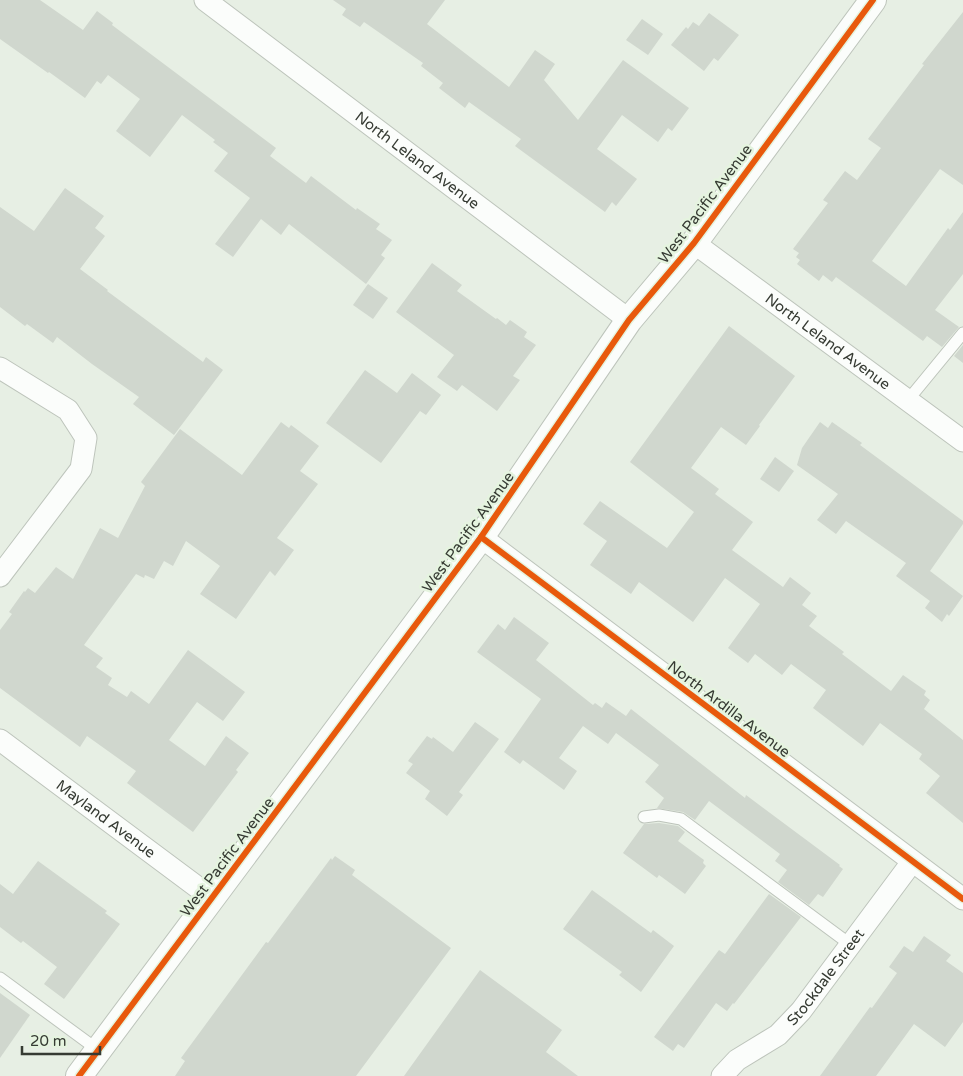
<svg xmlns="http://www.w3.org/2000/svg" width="963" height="1076" font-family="'Varela Round',sans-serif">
  <rect width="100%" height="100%" fill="#e7efe4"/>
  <g fill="#d0d7ce">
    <path d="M0 0H40L83 30 97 11 113 23 112 25 276 148 270 156 306 183 311 176 356 210 357 208 380 224 376 229 392 240 381 255 385 258 366 284 289 224 281 235 261 219 233 257 215 244 250 198 214 171 228 153 213 142 215 140 182 115 150 157 116 131 140 99 108 75 101 84 97 81 85 98 49 72 48 73 0 39Z"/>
    <path d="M333 0H445L427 24 509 87 535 50 555 64 544 80 578 120 623 60 689 108 672 131 668 128 658 142 622 115 597 149 637 179 616 206 612 202 605 212 515 146 521 139 469 102 465 108 439 88 443 83 421 66 423 63 364 22 360 27 342 15 346 9Z"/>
    <path d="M963 12V185L940 169 872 261 906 286 948 228 950 230 963 212V274L935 310 959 327 942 347 927 336 923 341 836 277 832 282 823 275 819 281 797 264 800 260 796 257 799 253 793 249 828 203 823 200 845 171 857 180 881 148 868 139 924 65 922 64Z"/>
    <path d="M709 13 739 35 718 61 714 58 704 71 671 45 686 27 688 29 693 22 699 26Z"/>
    <path d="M642 19 663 34 648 55 626 40Z"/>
    <path d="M65 188 104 216 95 228 105 236 80 269 108 290 107 291 203 362 206 357 223 370 174 435 133 404 139 397 92 364 57 337 53 343 27 324 25 326 0 307V207L34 231Z"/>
    <path d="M432 263 462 285 457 291 496 319 497 318 506 325 510 320 527 332 524 337 536 345 513 376 520 380 497 411 462 385 457 391 437 377 454 355 396 312Z"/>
    <path d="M368 284 388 298 373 319 353 305Z"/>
    <path d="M729 326 795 376 759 425 760 426 746 445 721 427 691 468 719 489 715 494 753 522 732 550 783 587 790 577 811 593 802 605 817 616 809 626 844 652 842 654 891 691 903 675 926 691 924 695 930 700 924 709 963 740V823L926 793 940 776 919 759 922 754 880 723 863 746 813 708 826 690 791 664 782 675 755 654 748 663 728 648 760 604 725 578 693 622 639 582 631 594 590 565 607 541 583 524 600 501 667 548 694 512 630 462Z"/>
    <path d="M963 345V363L954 356Z"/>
    <path d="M365 370 397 393 412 373 441 395 426 415 420 411 381 463 326 423Z"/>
    <path d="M281 422 289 428 291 425 319 446 300 471 318 484 277 538 294 550 275 576 270 571 236 619 200 594 220 566 186 541 173 566 164 561 154 579 145 575 144 578 136 574 84 645 103 658 96 667 112 678 108 685 127 697 131 691 149 704 188 650 245 692 223 721 197 702 169 740 205 766 226 736 249 753 236 770 238 772 193 832 127 783 136 771 87 736 80 747 0 688V630L12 614 9 612 24 591 25 592 28 588 35 593 56 567 73 579 100 528 118 538 145 486 141 482 180 429 242 475Z"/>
    <path d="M820 422 828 428 832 422 862 443 860 445 963 521V524L930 571 963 596 949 616 947 614 942 622 925 608 930 601 896 576 906 563 846 521 836 534 817 520 838 494 797 465 802 448Z"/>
    <path d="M775 457 794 471 779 492 760 479Z"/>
    <path d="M514 617 549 643 536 660 593 705 595 703 602 708 606 702 626 716 631 709 745 798 746 795 840 865 839 866 843 869 823 897 818 894 809 905 778 882 787 870 775 861 780 854 709 801 695 820 683 812 657 808 664 798 645 782 659 765 616 733 608 744 583 726 559 758 577 771 564 790 523 760 520 764 504 752 541 699 477 652 498 624 505 630Z"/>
    <path d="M475 722 499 739 459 792 463 795 447 816 425 799 430 791 406 773 413 764 408 761 427 736 432 739 433 737 453 752Z"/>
    <path d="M659 823 678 826 685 832 678 841 704 860 703 863 706 866 685 894 659 875 657 878 623 853 644 824Z"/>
    <path d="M335 856 355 870 352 875 451 948 356 1076H175L185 1061 181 1058 217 1009 266 942 268 943 331 858 332 860Z"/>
    <path d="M38 861 107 911 105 913 120 924 64 999 44 984 57 967 23 941 21 943 0 927V884L13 894Z"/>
    <path d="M592 890 651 933 653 930 674 946 641 992 619 975 622 972 563 929Z"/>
    <path d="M769 894 801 917 734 1004 733 1003 727 1011 716 1003 684 1048 678 1044 673 1051 654 1037 719 950 725 954Z"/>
    <path d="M924 936 951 955 946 961 963 973V1022L945 1047 914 1024 876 1076H820L870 1007 872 1008 897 973 889 967 904 946 913 952Z"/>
    <path d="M480 970 562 1030 546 1052 578 1076H404Z"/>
    <path d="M0 993 30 1015 0 1058Z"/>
  </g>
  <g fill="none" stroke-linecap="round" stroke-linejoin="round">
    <defs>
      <g id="service">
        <path d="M908 400 963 333"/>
        <path d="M644 817 659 815 681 819 851 945"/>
        <path d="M0 978 98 1050"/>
      </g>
      <g id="minor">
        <path id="s1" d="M205 0 629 320"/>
        <path id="s2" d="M694 243 963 441"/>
        <path d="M0 368 68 410 86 438 81 469 0 576"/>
        <path d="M481 537 963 899"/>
        <path id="s3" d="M0 740 212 898"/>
        <path id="s4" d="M722 1076 737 1060 778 1035 801 1011 912 862"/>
      </g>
      <path id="tertiary" d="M79 1076 481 537 629 320 694 243 873 0"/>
    </defs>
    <use href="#service" stroke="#bdc4bb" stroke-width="13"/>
    <use href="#minor" stroke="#bdc4bb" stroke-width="23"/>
    <use href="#tertiary" stroke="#bdc4bb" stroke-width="28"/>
    <use href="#service" stroke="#fbfdfb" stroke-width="11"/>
    <use href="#minor" stroke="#fbfdfb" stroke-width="21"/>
    <use href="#tertiary" stroke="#fbfdfb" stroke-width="26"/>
    <defs>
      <g id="cycleway">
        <path d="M481 537 963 899"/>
        <path d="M79 1076 481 537 629 320 694 243 873 0"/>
      </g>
    </defs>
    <use href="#cycleway" stroke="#e5f4df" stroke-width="9"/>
    <use href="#cycleway" stroke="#e8590c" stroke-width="6"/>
  </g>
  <g text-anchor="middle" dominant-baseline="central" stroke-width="5" stroke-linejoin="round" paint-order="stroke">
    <g font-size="15" fill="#363b33" stroke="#e5f4df">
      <text stroke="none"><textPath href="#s1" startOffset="266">North Leland Avenue</textPath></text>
      <text transform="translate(705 204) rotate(-53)">West Pacific Avenue</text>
      <text stroke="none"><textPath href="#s2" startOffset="166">North Leland Avenue</textPath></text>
      <text transform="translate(468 532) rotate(-54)">West Pacific Avenue</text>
      <text transform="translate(729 709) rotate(37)">North Ardilla Avenue</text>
      <text stroke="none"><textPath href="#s3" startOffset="132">Mayland Avenue</textPath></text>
      <text transform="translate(227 857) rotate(-53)">West Pacific Avenue</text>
      <text stroke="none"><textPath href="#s4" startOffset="145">Stockdale Street</textPath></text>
    </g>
  </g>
  <path d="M22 1046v8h78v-8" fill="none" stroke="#363b33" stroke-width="2.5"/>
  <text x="30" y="1046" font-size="15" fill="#363b33" stroke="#e5f4df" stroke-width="4" paint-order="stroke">20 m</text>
</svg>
